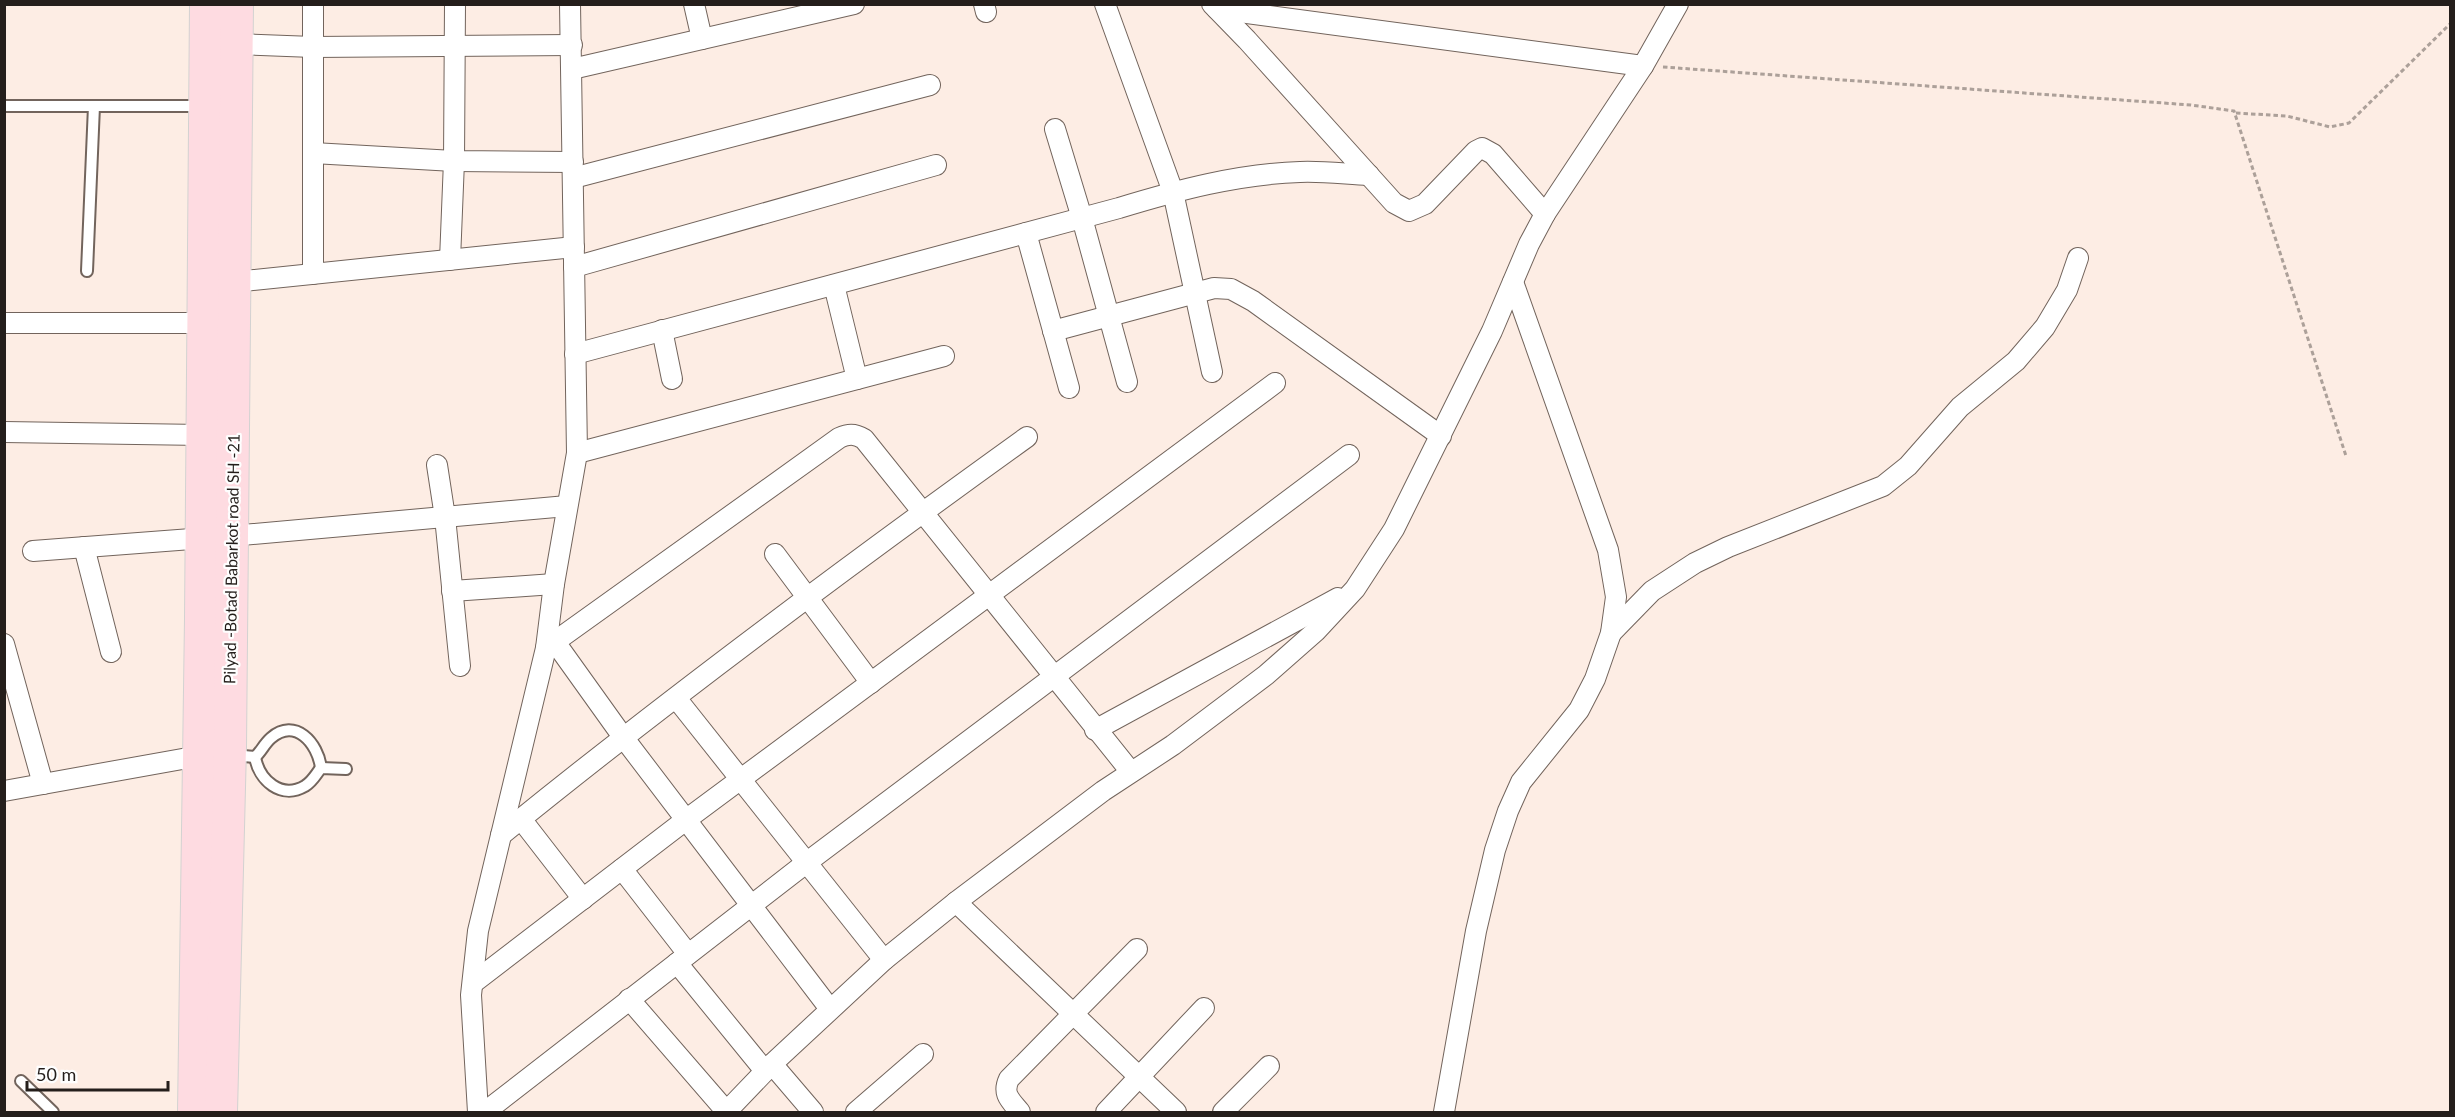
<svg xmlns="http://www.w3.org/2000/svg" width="2455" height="1117" font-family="Lato,sans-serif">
  <rect width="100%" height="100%" fill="#fdede4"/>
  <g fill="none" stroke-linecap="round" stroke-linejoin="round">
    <defs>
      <g id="service">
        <path d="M4 106H202"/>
        <path d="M87 271 94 106"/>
        <path d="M232 755 255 757C261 752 264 744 271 738 295 717 318 743 321 768"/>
        <path d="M255 757C259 780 281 800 305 786 313 781 316 774 321 768L346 769"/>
        <path d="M21 1081 53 1112"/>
      </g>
      <g id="minor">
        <path d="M694 4 702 39"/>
        <path d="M984 4 986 12"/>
        <path d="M1105 4 1173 192 1212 372"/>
        <path d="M1212 4 1247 40 1394 203 1409 211 1425 204 1476 151 1482 148 1493 154 1545 214"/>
        <path d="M1217 9 1643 66"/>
        <path d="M237 44 313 47 572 45"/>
        <path d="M572 69 854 4"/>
        <path d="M1055 129 1082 218 1127 382"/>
        <path d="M313 153 454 161 573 162"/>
        <path d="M573 178 930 85"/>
        <path d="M1026 233 1069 388"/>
        <path d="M450 260 454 161 455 4"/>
        <path d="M574 267 936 165"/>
        <path d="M313 274V4"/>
        <path d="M234 282 574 247"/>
        <path d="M834 285 857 379"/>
        <path d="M4 323H203"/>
        <path d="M662 330 672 379"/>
        <path d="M1053 331 1214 288 1231 289 1253 301 1441 436"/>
        <path d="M575 354 1119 208C1178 190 1238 174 1300 172 1322 171 1346 174 1369 175"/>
        <path d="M4 432 202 435"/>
        <path d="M577 453 944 356"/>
        <path d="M437 465 445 517 460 666"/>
        <path d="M84 547 111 652"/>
        <path d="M33 551 231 536 567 506"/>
        <path d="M775 554 871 683"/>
        <path d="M452 591 554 584"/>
        <path d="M1611 633 1652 591 1695 563 1728 547 1883 486 1908 466 1960 407 2016 361 2045 327 2067 290 2078 258"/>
        <path d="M555 642 623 737 830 1009"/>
        <path d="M4 644 43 784"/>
        <path d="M546 648 839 438C848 434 854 433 864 439L1131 772"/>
        <path d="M676 698 884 960"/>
        <path d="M1095 730 1338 598"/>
        <path d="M4 791 199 756"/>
        <path d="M521 819 583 899"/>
        <path d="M501 835C672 696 849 565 1027 437"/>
        <path d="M622 869 688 954"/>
        <path d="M956 902 1176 1112"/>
        <path d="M677 963 765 1071"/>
        <path d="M473 983 687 819 1275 383"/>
        <path d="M629 999 726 1111"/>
        <path d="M772 1064 813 1112"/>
        <path d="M478 1112 471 995 478 931 546 648 554 584 577 453 570 4"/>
        <path d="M485 1112 806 863 1349 455"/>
        <path d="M726 1112 772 1064 884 960 956 902 1103 791 1173 745 1266 675 1316 631 1355 589 1394 529 1492 331 1529 244 1545 214 1643 66 1678 4"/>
        <path d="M856 1112 923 1054"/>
        <path d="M1020 1112C1010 1100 1002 1094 1009 1079L1137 949"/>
        <path d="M1106 1112 1204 1008"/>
        <path d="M1223 1112 1269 1066"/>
        <path d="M1444 1112 1476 931 1495 850 1508 811 1521 782 1579 710 1595 679 1611 633 1616 597 1608 550 1513 282"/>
      </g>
      <g id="primary">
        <path d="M194 1112 201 619 206 4"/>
        <path d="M221 1112 230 747 237 4"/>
      </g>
    </defs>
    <use href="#service" stroke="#72645c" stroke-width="14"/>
    <use href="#minor" stroke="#72645c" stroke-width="22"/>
    <use href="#primary" stroke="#d3d2d1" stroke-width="34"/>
    <g stroke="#aca099" stroke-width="3" stroke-dasharray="4.5 3" stroke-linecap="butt">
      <path d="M1663 67 2191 105 2234 111 2346 456"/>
      <path d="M2236 113 2287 116 2330 127 2349 123 2450 24"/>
    </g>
    <use href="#service" stroke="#fff" stroke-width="10"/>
    <use href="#minor" stroke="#fff" stroke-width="20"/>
    <use href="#primary" stroke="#fedbe1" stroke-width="32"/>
  </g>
  <g text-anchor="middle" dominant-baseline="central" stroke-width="4.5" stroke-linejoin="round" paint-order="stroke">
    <g font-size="16" fill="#241e1b" stroke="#fefefe">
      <text transform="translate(231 559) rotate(-89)">Pilyad -Botad Babarkot road SH -21</text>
    </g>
  </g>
  <rect width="2455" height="1117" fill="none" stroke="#241e1b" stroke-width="12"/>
  <path d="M27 1081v9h141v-9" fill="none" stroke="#241e1b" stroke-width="3"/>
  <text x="36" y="1081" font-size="18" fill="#241e1b" stroke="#fefefe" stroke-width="4.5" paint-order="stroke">50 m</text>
</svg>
